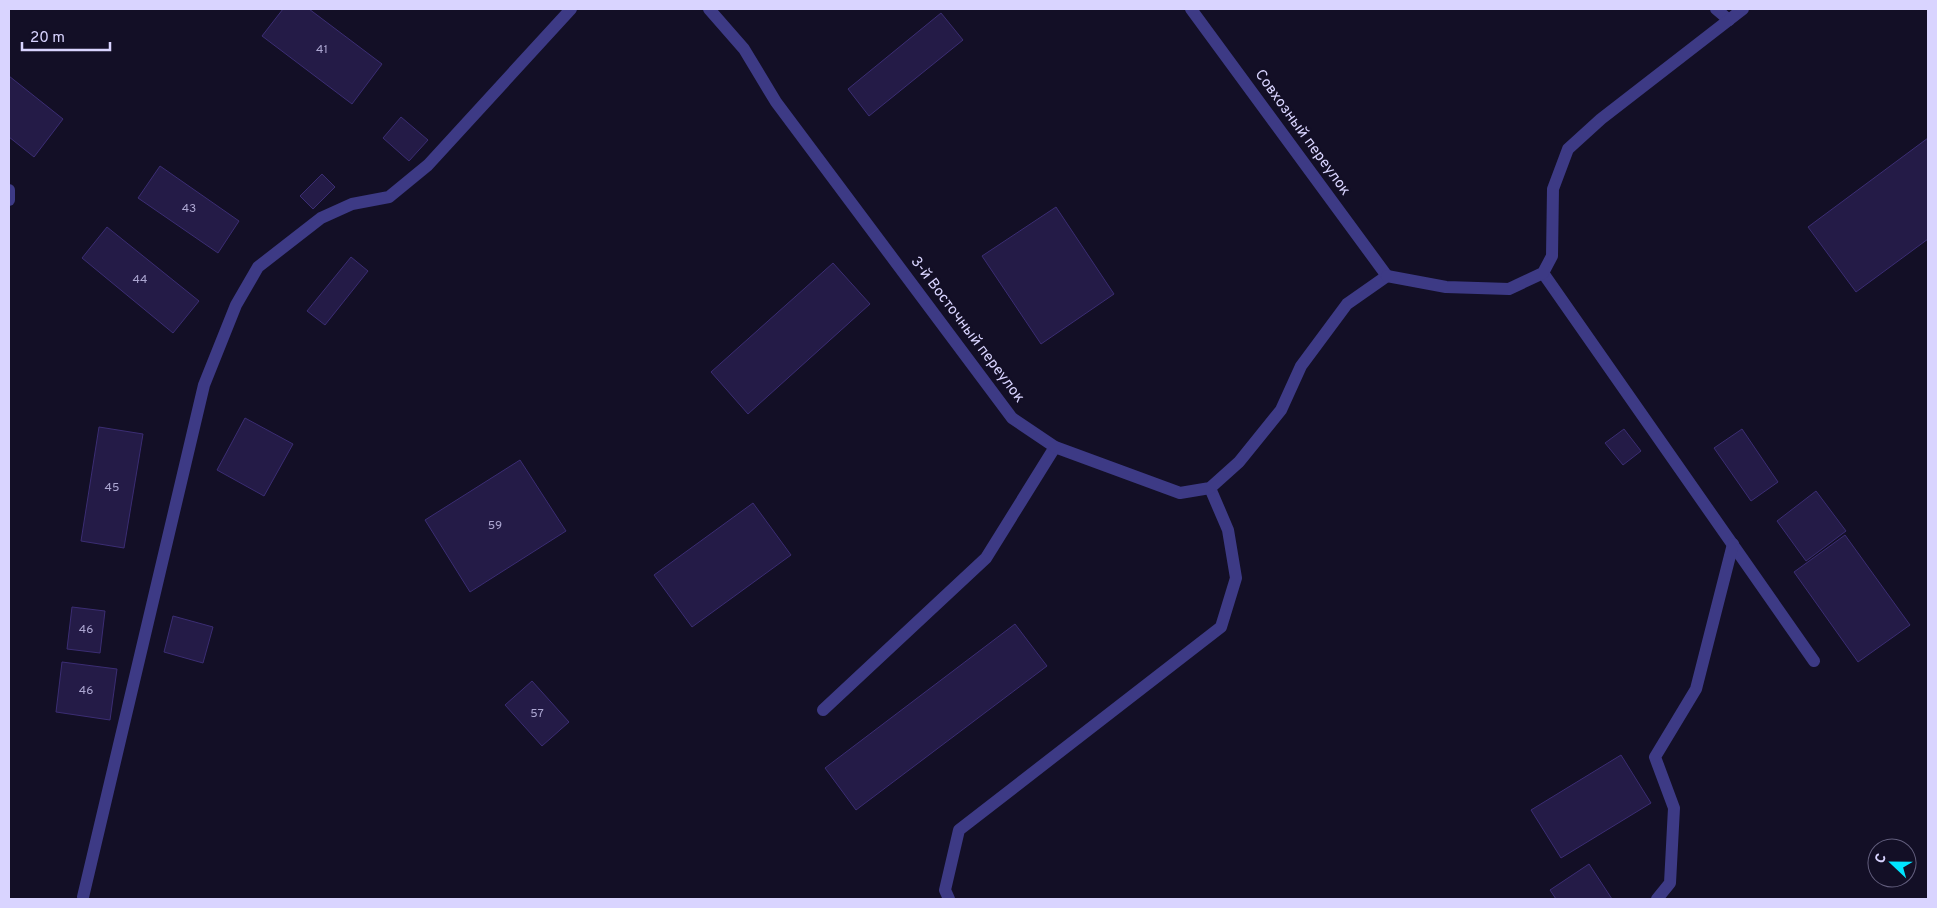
<svg xmlns="http://www.w3.org/2000/svg" width="1937" height="908" font-family="Overpass,sans-serif">
  <rect width="100%" height="100%" fill="#130f26"/>
  <g fill="#241b47" stroke="#3b2d73">
    <path d="M283 9H309L382 64 352 104 262 36Z"/>
    <path d="M941 13 963 40 869 116 848 89Z"/>
    <path d="M9 76 63 119 34 157 9 137Z"/>
    <path d="M401 117 428 140 409 161 383 138Z"/>
    <path d="M1928 138V239L1856 292 1808 227Z"/>
    <path d="M160 166 239 221 218 253 138 198Z"/>
    <path d="M322 174 335 187 313 209 300 196Z"/>
    <path d="M1056 207 1114 294 1041 344 982 256Z"/>
    <path d="M107 227 199 301 173 333 82 258Z"/>
    <path d="M351 257 368 271 325 325 307 311Z"/>
    <path d="M833 263 870 304 748 414 711 372Z"/>
    <path d="M245 418 293 444 264 496 217 470Z"/>
    <path d="M99 427 143 434 124 548 81 541Z"/>
    <path d="M1624 429 1641 451 1623 465 1605 443Z"/>
    <path d="M1742 429 1778 482 1751 501 1714 448Z"/>
    <path d="M520 460 566 531 470 592 425 520Z"/>
    <path d="M1816 491 1846 531 1806 561 1777 521Z"/>
    <path d="M753 503 791 555 692 627 654 575Z"/>
    <path d="M1845 535 1910 625 1858 662 1794 572Z"/>
    <path d="M72 607 105 611 100 653 67 649Z"/>
    <path d="M173 616 213 627 203 663 164 652Z"/>
    <path d="M1015 624 1047 666 856 810 825 768Z"/>
    <path d="M62 662 117 669 110 720 56 712Z"/>
    <path d="M532 681 569 722 542 746 505 705Z"/>
    <path d="M1621 755 1651 803 1561 858 1531 810Z"/>
    <path d="M1589 864 1612 899H1556L1550 890Z"/>
  </g>
  <g fill="none" stroke-linecap="round" stroke-linejoin="round">
    <g stroke="#3d3a85" stroke-width="12">
      <path d="M1543 273 1814 661"/>
      <path d="M823 710 986 558 1055 447"/>
      <path d="M949 899 945 890 959 830 1221 627 1236 578 1228 530 1210 488"/>
      <path d="M1657 899 1670 883 1674 808 1655 757 1696 689 1733 544"/>
    </g>
    <g stroke="#3d3a85" stroke-width="12">
      <path d="M709 9 744 49 776 102 1012 418 1055 447 1180 493 1210 488 1239 462 1281 410 1301 366 1347 304 1387 276"/>
      <path d="M1191 9 1387 276"/>
      <path d="M1716 9 1729 20"/>
      <path d="M9 190V200"/>
      <path d="M1387 276 1446 287 1509 289 1543 273 1552 256 1553 189 1568 149 1601 119 1743 9"/>
      <path d="M83 897 204 385 236 305 258 267 321 218 352 204 389 197 428 165 571 9"/>
    </g>
  </g>
  <g text-anchor="middle" dominant-baseline="central" stroke-width="4.5" stroke-linejoin="round" paint-order="stroke">
    <g font-size="12" fill="#aca6d1">
      <text x="322" y="50">41</text>
      <text x="189" y="209">43</text>
      <text x="140" y="280">44</text>
      <text x="112" y="488">45</text>
      <text x="495" y="526">59</text>
      <text x="86" y="630">46</text>
      <text x="86" y="691">46</text>
      <text x="537" y="714">57</text>
    </g>
    <g font-size="15" fill="#d9d4ff" stroke="#130f26">
      <text transform="translate(1302 133) rotate(54)">Совхозный переулок</text>
      <text transform="translate(967 330) rotate(53)">3-й Восточный переулок</text>
    </g>
  </g>
  <rect width="1937" height="908" fill="none" stroke="#d9d4ff" stroke-width="20"/>
  <g transform="translate(1892 863) rotate(292)"><circle r="24" fill="#130f26" stroke="#625e7d"/>
  <path d="M0-4L9 19L0 12L-9 19Z" fill="#00e5ff"/>
  <text y="-8" font-size="14" font-weight="bold" text-anchor="middle" fill="#d9d4ff">С</text>
  </g>
  <path d="M22 42v8h88v-8" fill="none" stroke="#d9d4ff" stroke-width="2.5"/>
  <text x="30" y="42" font-size="15" fill="#d9d4ff" stroke="#130f26" stroke-width="4" paint-order="stroke">20 m</text>
</svg>
